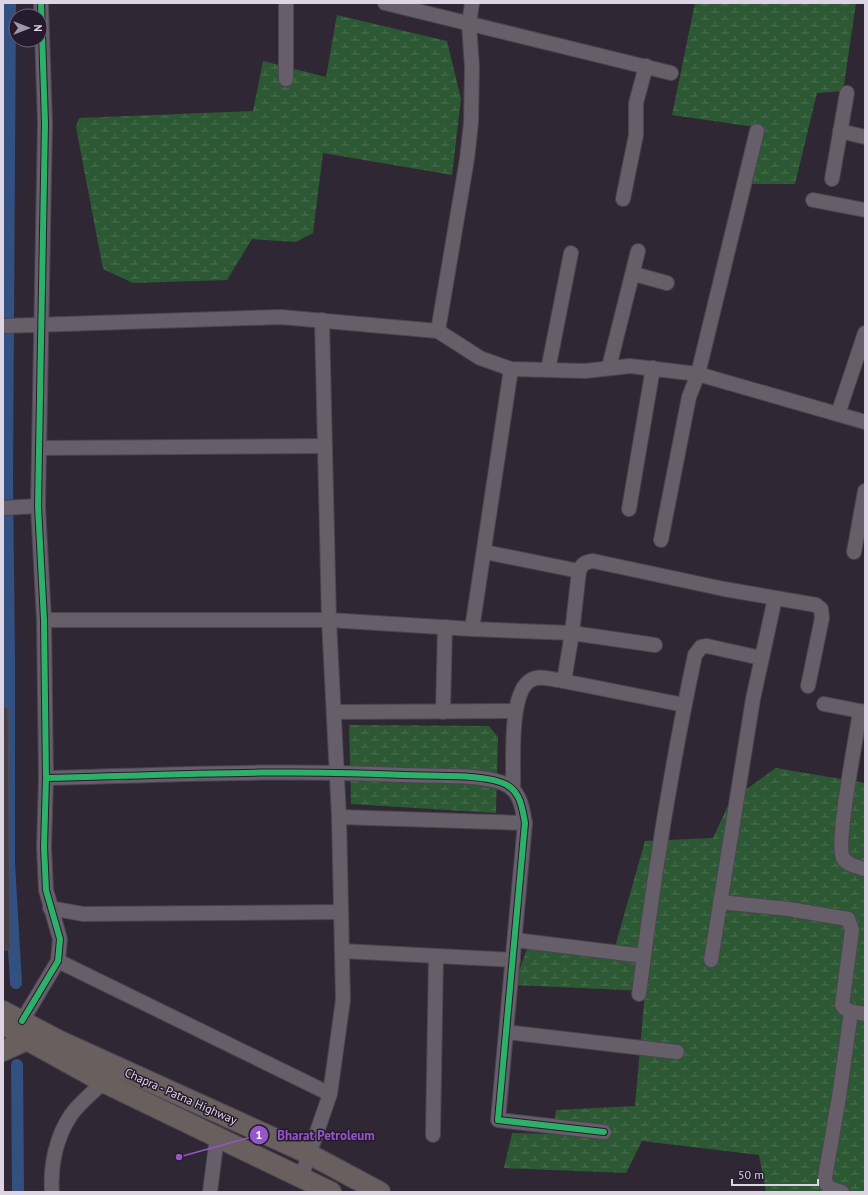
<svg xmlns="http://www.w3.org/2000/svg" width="868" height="1195" font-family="'PT Sans',sans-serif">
  <defs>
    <pattern id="wetland-marsh" width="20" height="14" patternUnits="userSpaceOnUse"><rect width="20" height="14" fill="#2d5834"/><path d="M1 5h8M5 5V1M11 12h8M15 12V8" fill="none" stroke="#4b6f51"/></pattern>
  </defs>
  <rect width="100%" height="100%" fill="#2f2834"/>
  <g fill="url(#wetland-marsh)">
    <path d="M695 3H856L843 91 817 93 795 184H751L762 128 672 115Z"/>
    <path d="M337 15 447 41 461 99 452 175 323 153 313 233 296 242 252 239 227 280 133 283 103 269 76 127 79 118 253 111 263 61 326 77Z"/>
    <path d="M349 725 489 726 498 737 496 813 351 804Z"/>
    <path d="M776 768 865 783V1192H766L759 1155 642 1141 626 1173 504 1168 512 1133 553 1134 556 1110 635 1106 645 991 514 985 527 949 615 947 645 841 713 838 730 801Z"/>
  </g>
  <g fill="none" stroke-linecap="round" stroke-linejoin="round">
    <g stroke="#325080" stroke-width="12">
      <path d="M10 3 7 478 9 659V863L16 983"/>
      <path d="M17 1065 18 1192"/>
    </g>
  </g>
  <path fill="#473e46" stroke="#564d54" d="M3 707H8L10 950H3Z"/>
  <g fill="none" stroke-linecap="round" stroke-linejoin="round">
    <defs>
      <g id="minor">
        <path d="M286 3V79"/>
        <path d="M385 3 671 73"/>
        <path d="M840 131 865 137"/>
        <path d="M832 179 847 93"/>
        <path d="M623 199 636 135V103L646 66"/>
        <path d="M813 200 865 210"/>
        <path d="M634 274 667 283"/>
        <path d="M3 326 281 317 438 331 480 358 511 369 585 371 630 366 698 374 865 422"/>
        <path d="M438 331 467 159 471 123 472 67 469 24 472 3"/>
        <path d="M609 367 638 251"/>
        <path d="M548 370 571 253"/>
        <path d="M838 414 865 333"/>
        <path d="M39 448 325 446"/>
        <path d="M3 508 38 506"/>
        <path d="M629 509 653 368"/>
        <path d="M661 540 689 397 698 374 757 131"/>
        <path d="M485 552 579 571 572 633 564 681"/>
        <path d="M854 552 865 491"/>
        <path d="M579 571C582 564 585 562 593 561L724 589 816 605 821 609 822 618 808 686"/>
        <path d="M44 620H329L472 629 511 369"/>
        <path d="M472 629 572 633 655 645"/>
        <path d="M824 704 865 712"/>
        <path d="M860 711C857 735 835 843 843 858 847 865 858 867 865 869"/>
        <path d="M335 712 515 711"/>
        <path d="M443 712 445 627"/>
        <path d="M46 778C165 775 285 769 404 775 430 776 477 774 500 782 520 788 522 806 525 823L498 1120 604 1132"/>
        <path d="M513 789C514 766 508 692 531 680 539 675 550 679 558 680L684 705"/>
        <path d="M339 817 525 823"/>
        <path d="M720 902 789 909 848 919 852 930 842 1005C847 1013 856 1012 865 1014"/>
        <path d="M50 908 83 914 341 912"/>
        <path d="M515 940 644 956"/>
        <path d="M342 951 513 960"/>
        <path d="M711 960 753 699 775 598"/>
        <path d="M58 961 330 1094"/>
        <path d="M639 994C653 881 671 767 695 655L701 647 707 646 761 658"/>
        <path d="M22 1021 58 961 60 939 46 890 44 847 46 778 44 620 38 506 45 123 41 3"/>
        <path d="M506 1032 677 1052"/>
        <path d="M433 1135 436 956"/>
        <path d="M301 1178 330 1094 343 1000 339 817 329 620 322 320"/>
        <path d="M52 1192C50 1166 56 1137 71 1115 79 1103 93 1093 103 1082"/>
        <path d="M210 1192 217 1137"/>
        <path d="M842 1192C832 1189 825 1188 825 1177L839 1097 851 1012"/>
      </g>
      <g id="highway">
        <path d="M3 1011 58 1040 309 1154 380 1192"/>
        <path d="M3 1023 27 1040 103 1082 331 1192"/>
        <path d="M3 1051 27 1040"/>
      </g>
    </defs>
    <use href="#minor" stroke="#4a454f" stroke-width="16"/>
    <use href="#highway" stroke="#4a454f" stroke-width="22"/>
    <use href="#minor" stroke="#665f6a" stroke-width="14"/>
    <use href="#highway" stroke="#695f5f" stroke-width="20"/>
    <defs>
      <g id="cycleway">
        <path d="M46 778C165 775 285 769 404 775 430 776 477 774 500 782 520 788 522 806 525 823L498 1120 604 1132"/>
        <path d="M22 1021 58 961 60 939 46 890 44 847 46 778 44 620 38 506 45 123 41 3"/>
      </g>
    </defs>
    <use href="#cycleway" stroke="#261a2e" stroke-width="8"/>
    <use href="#cycleway" stroke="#2db169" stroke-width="6"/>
  </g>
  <g text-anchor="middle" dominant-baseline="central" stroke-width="3" stroke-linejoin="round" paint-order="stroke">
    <g font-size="12" fill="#ddd5e3" stroke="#261a2e">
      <text transform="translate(181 1096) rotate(24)">Chapra - Patna Highway</text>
    </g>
  </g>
  <path fill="none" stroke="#9456c8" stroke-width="1.5" d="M179 1157L259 1135"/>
  <g fill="#9456c8" stroke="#261a2e" stroke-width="1.5">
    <circle cx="179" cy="1157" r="4"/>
    <circle cx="259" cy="1135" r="10"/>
  </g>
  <g font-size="12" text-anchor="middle" font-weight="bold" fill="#fff">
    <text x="259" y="1139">1</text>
  </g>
  <g font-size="13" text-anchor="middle" font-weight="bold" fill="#9456c8" stroke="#261a2e" stroke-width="3" stroke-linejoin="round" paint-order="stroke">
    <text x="326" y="1140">Bharat Petroleum</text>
  </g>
  <rect width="868" height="1195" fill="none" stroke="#ddd5e3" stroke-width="8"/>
  <g transform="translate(28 28) rotate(90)"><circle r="19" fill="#261a2e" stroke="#6f6576"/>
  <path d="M0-3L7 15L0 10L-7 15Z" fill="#a098a6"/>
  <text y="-6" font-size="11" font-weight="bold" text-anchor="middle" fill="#ddd5e3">N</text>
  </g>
  <path d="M732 1179v6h86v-6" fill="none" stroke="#ddd5e3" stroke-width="2"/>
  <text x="738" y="1179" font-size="12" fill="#ddd5e3" stroke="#261a2e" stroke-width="3" paint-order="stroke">50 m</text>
</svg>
